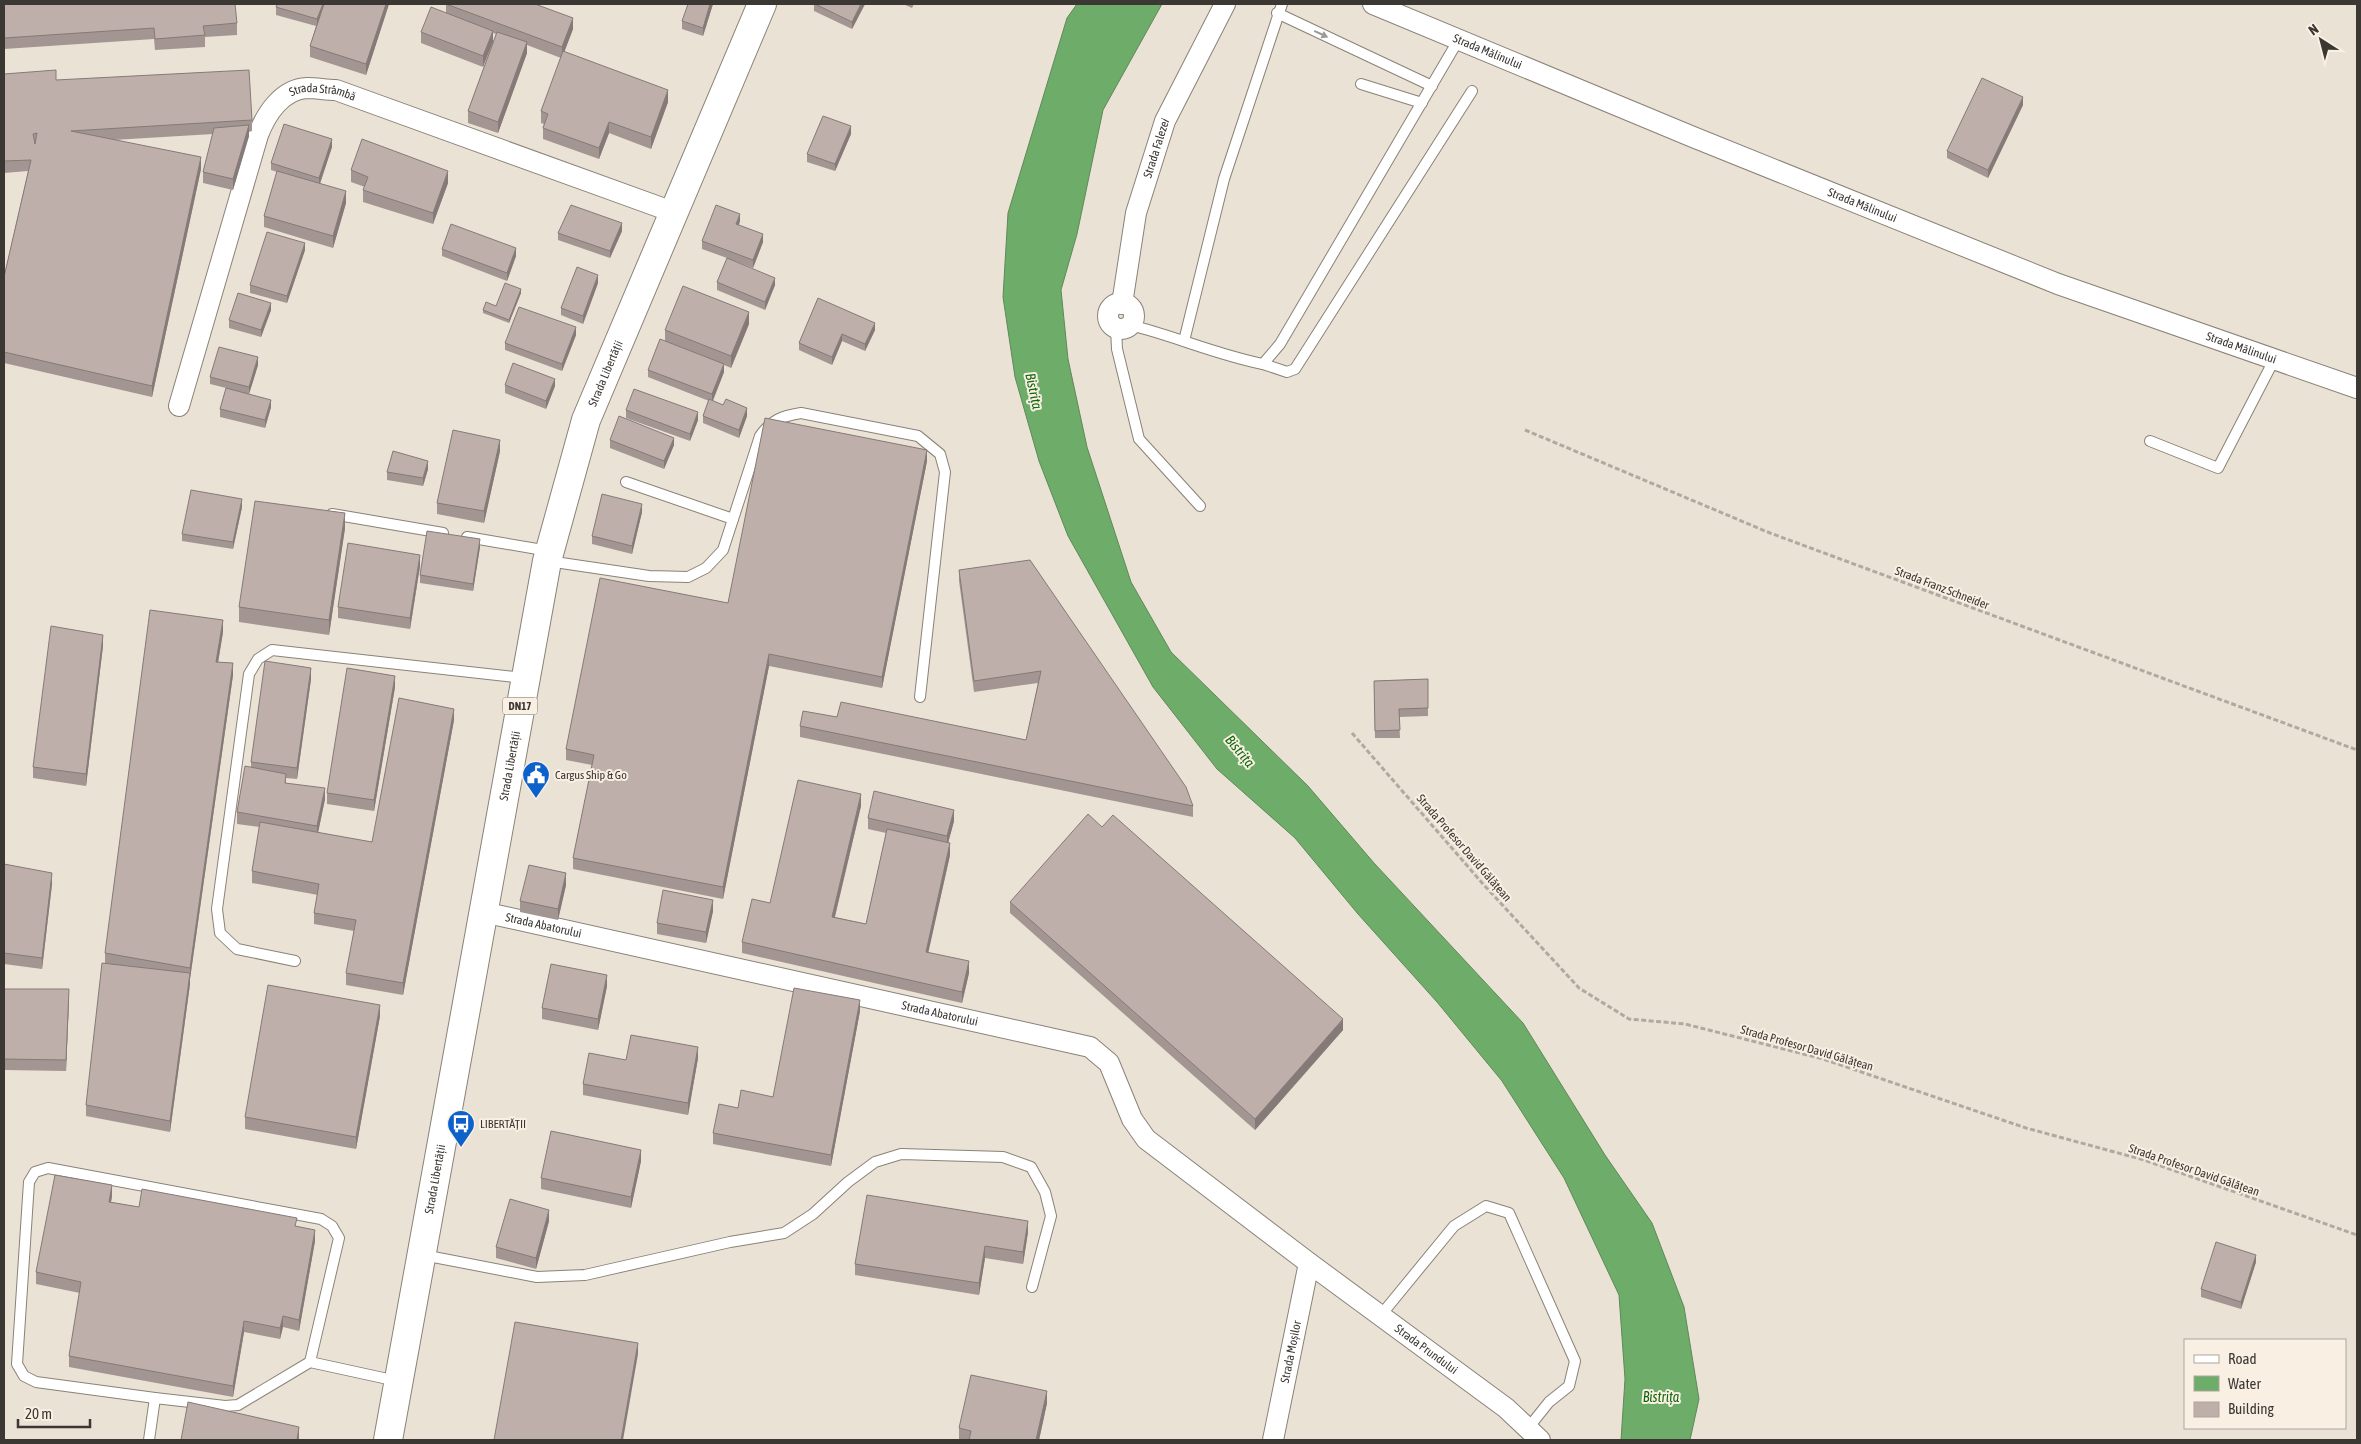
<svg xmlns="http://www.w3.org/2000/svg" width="2361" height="1444" font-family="'Asap Condensed',sans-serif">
  <rect width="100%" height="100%" fill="#ebe2d6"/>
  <path fill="#6eac69" stroke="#5f8959" d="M1077 4H1162L1103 110 1077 234 1061 290 1068 359 1087 447 1131 582 1171 652 1308 786 1374 863 1523 1023 1605 1155 1652 1223 1684 1307 1699 1399 1690 1440H1621L1625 1379 1619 1295 1564 1178 1502 1081 1437 1002 1358 914 1295 838 1217 769 1153 687 1068 536 1039 461 1015 377 1003 297 1008 213 1067 18Z"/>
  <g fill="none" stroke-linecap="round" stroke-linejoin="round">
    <defs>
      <g id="service">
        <path d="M1277 13 1432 86"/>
        <path d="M1361 84 1422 103"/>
        <path d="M1130 325C1175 336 1217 355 1263 364L1280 344 1459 39"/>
        <path d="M1116 328 1117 349 1139 439 1200 506"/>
        <path d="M1184 341 1224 179 1282 4"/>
        <path d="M1263 364 1287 372 1295 369 1472 91"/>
        <path d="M2150 441 2218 468 2274 360"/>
        <path d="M626 482 733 519"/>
        <path d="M332 514 443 533"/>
        <path d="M467 537 549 551"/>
        <path d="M548 561 649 576 688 577 706 568 723 550 760 436C771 420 782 416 801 413L918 436 940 454 945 472 920 697"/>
        <path d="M295 961 237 949 220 933 217 909 249 674 258 659 272 650 524 678"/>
        <path d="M423 1255 537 1277 585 1275 730 1242 784 1233 813 1214 848 1182 875 1162 901 1154 1003 1157 1031 1167 1045 1192 1051 1216 1032 1287"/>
        <path d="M1381 1315 1454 1226 1486 1206 1509 1213 1575 1361 1569 1386 1549 1402 1529 1427"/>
        <path d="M155 1398 36 1382 24 1376 17 1364 29 1182 35 1172 48 1168 321 1219 332 1226 339 1238 310 1362"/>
        <path d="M149 1440 155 1398 225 1406 238 1405 310 1362 397 1381"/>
      </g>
      <g id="minor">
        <path id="s1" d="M1373 4 1693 137 2058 284 2357 388"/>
        <circle cx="1121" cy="316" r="13"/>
        <path id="s2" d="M1122 304 1136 213 1165 121 1225 4"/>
        <path id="s3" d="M179 406 258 135C266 114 282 89 307 88 317 88 326 90 336 90L673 212"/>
        <path id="s4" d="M483 912 1090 1047 1109 1063 1132 1119 1146 1139 1309 1263 1506 1408 1540 1440"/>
        <path id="s5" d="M1273 1440 1309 1263"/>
      </g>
      <g id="primary">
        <path id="s6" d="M388 1440 547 561 586 420 762 4"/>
      </g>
    </defs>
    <use href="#service" stroke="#8a8277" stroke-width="12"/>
    <use href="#minor" stroke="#8a8277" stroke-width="22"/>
    <use href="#primary" stroke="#8a8277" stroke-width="30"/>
    <g stroke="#b0a99f" stroke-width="3" stroke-dasharray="5 2.5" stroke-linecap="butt">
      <path d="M1525 430 1770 533 2357 750"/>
      <path d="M1352 733 1483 884 1579 988 1629 1019 1685 1024 1823 1059 2026 1128 2144 1160 2357 1235"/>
    </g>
    <use href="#service" stroke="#fff" stroke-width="10"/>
    <use href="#minor" stroke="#fff" stroke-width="20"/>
    <use href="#primary" stroke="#fff" stroke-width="28"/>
  </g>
  <g fill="#a39692">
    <path d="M4 4 237 23V35L205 37V47L155 50 154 39 4 49Z"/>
    <path d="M389 4 366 75 310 57V46L316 26 276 15V7Z"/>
    <path d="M446 4 573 29 564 52 668 102 651 149 609 133 599 159 543 139V128L544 124 541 123V111L561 58 527 45V53L498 133 468 123V111L496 34 493 33 483 67 421 43V32L446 13Z"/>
    <path d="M713 4 703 36 682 29V21Z"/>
    <path d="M814 4H865L852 29 814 11Z"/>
    <path d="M903 4H914L912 8Z"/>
    <path d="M4 74 56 80 252 120V131L249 132V136L233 190 203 183V172L213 134 113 140 201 169 152 397 4 363V277L28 171 4 173Z"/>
    <path d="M2023 105 1988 178 1947 158V151Z"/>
    <path d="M851 134 835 171 807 162V154Z"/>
    <path d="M332 147 320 184 346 203 333 248 264 227V216L277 172 271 170V163Z"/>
    <path d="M351 170 448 183 433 224 363 202V190L365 187 351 182Z"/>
    <path d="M740 221 739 225 763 242 753 268 732 260 775 285 765 310 717 290V282L727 258 702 249V241Z"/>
    <path d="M622 231 610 258 558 240V233Z"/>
    <path d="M442 249 516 256 507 281 442 256Z"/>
    <path d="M305 250 287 303 250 293V285Z"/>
    <path d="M598 283 583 324 561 315V308Z"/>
    <path d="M521 293 509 323 483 313V310L496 306Z"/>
    <path d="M818 298 875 330 865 351 842 341 832 365 799 350V343Z"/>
    <path d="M271 310 261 337 229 328V320Z"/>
    <path d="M749 324 731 368 724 365V372L713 401 747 416 739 438 703 423V416L709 401 648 377V370L665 341V330Z"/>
    <path d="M576 335 562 371 505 350V343Z"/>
    <path d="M258 365 249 394 271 407 265 428 220 417V409L226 388 210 384V377Z"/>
    <path d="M505 385 555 386 546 409 505 393Z"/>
    <path d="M626 410 698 420 690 441 626 418Z"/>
    <path d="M610 440 674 445 664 469 610 448Z"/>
    <path d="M500 451 484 523 437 514V503Z"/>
    <path d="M927 461 882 688 769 666 723 899 573 869V858L592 765 566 760V749L728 603Z"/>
    <path d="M428 469 423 486 387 480V472Z"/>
    <path d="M242 507 233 549 182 541V534Z"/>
    <path d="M642 512 632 554 592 544V536Z"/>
    <path d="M345 528 329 635 239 622V607Z"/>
    <path d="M480 547 473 591 420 583V575Z"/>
    <path d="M420 566 410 629 338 618V607Z"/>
    <path d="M959 570 1193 806V817L800 737V726L837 717 1026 740 1038 683 974 692 959 581Z"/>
    <path d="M223 632 218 663 233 675 190 979V984L170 1132 86 1116V1105L105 963V953Z"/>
    <path d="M103 646 86 786 33 778V767Z"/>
    <path d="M311 679 297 779 286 778V783L325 799 318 833 372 842 454 720 403 995 346 985V973L354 931 314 924V913L318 895 252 883V871L260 827 237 824V812L251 767V762Z"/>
    <path d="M1428 679V716L1399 717 1400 738H1375L1374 681Z"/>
    <path d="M395 687 374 811 327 804V793Z"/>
    <path d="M861 806 835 917 866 924 886 833 868 829V818L954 821 948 843 950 855 928 952 969 973 962 1003 742 953V942L770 903Z"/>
    <path d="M1102 827 1343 1030 1255 1130 1010 913V902Z"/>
    <path d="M4 864 52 884 42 969 4 964Z"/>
    <path d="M566 885 558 920 520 912V901Z"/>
    <path d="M713 911 706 943 657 934V923Z"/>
    <path d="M607 986 598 1030 542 1019V1008Z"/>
    <path d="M4 989 69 1000 66 1071 4 1070Z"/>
    <path d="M860 1011 831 1166 713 1144V1133L738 1108 773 1097Z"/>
    <path d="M380 1016 356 1149 245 1129V1117Z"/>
    <path d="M698 1058 688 1115 583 1095V1084L626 1060Z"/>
    <path d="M641 1161 631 1208 541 1189V1178Z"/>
    <path d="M112 1196 111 1202 139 1207 297 1226 315 1241 299 1331 283 1327 280 1339 244 1332 233 1397 69 1367V1356L80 1293 36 1284V1272Z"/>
    <path d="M549 1221 536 1269 496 1258V1247Z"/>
    <path d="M1028 1232 1023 1264 985 1258 979 1295 855 1275V1264Z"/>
    <path d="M2256 1262 2241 1309 2201 1297V1289Z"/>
    <path d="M1047 1403 1039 1440H963L959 1439V1428Z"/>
  </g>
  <g fill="#857a77">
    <path d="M323 4H326L317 27V19Z"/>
    <path d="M386 4H389L366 75V64Z"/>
    <path d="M710 4H713L703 36V28Z"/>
    <path d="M861 4H865L852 29V22Z"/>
    <path d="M573 18V29L562 58V47Z"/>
    <path d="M493 31V42L483 67V56Z"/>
    <path d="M527 42V53L498 133V122Z"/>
    <path d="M668 90V102L651 149V137Z"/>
    <path d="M2023 97V105L1988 178V170Z"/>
    <path d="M609 122V133L599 159V148Z"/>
    <path d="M249 125V136L233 190V179Z"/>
    <path d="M851 126V134L835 171V164Z"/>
    <path d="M332 139V147L319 186V178Z"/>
    <path d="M201 157V169L152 397V386Z"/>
    <path d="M448 171V183L433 224V213Z"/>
    <path d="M346 191V203L333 248V236Z"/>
    <path d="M740 214V221L736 232V224Z"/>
    <path d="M622 223V231L610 258V251Z"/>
    <path d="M763 234V242L753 268V260Z"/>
    <path d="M305 243V250L287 303V296Z"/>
    <path d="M516 248V256L507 281V273Z"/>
    <path d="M598 275V283L583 324V316Z"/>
    <path d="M775 278V285L765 310V302Z"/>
    <path d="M521 289V293L509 323V320Z"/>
    <path d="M271 303V310L261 337V330Z"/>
    <path d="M749 312V324L731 368V356Z"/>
    <path d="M875 323V330L865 351V344Z"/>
    <path d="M576 327V335L562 371V364Z"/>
    <path d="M842 334V341L832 365V357Z"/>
    <path d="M258 357V365L249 394V387Z"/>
    <path d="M724 364V372L712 402V394Z"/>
    <path d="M555 379V386L546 409V401Z"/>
    <path d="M271 400V407L265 428V420Z"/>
    <path d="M747 408V416L739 438V430Z"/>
    <path d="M698 412V420L690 441V434Z"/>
    <path d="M674 438V445L664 469V461Z"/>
    <path d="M500 440V451L484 523V511Z"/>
    <path d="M927 450V461L882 688V677Z"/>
    <path d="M428 461V469L423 486V478Z"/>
    <path d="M242 499V507L233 549V542Z"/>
    <path d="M642 504V512L632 554V546Z"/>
    <path d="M345 513V528L329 635V620Z"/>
    <path d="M480 539V547L473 591V584Z"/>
    <path d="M420 555V566L410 629V618Z"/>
    <path d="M223 620V632L216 674V662Z"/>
    <path d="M103 635V646L86 786V774Z"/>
    <path d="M769 654V666L723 899V887Z"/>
    <path d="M233 663V675L190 979V968Z"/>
    <path d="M311 668V679L297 779V768Z"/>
    <path d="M395 676V687L374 811V800Z"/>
    <path d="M454 709V720L403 995V983Z"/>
    <path d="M325 788V799L317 837V826Z"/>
    <path d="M861 794V806L832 928V917Z"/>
    <path d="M954 810V821L947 847V836Z"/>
    <path d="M950 843V855L926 963V952Z"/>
    <path d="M52 873V884L42 969V958Z"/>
    <path d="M566 873V885L558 920V909Z"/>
    <path d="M713 900V911L706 943V932Z"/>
    <path d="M969 961V973L962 1003V992Z"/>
    <path d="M190 973V984L170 1132V1121Z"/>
    <path d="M607 975V986L598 1030V1019Z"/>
    <path d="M69 989V1000L66 1071V1060Z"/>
    <path d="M860 1000V1011L831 1166V1155Z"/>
    <path d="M380 1005V1016L356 1149V1137Z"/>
    <path d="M1343 1019V1030L1255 1130V1119Z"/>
    <path d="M698 1047V1058L688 1115V1103Z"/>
    <path d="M641 1150V1161L631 1208V1197Z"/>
    <path d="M112 1185V1196L109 1213V1202Z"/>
    <path d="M549 1210V1221L536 1269V1258Z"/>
    <path d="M1028 1221V1232L1023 1264V1252Z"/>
    <path d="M315 1230V1241L299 1331V1320Z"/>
    <path d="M985 1246V1258L979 1295V1283Z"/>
    <path d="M2256 1255V1262L2241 1309V1302Z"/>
    <path d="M283 1316V1327L280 1339V1328Z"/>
    <path d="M244 1321V1332L233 1397V1386Z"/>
    <path d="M638 1343V1354L623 1440H621Z"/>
    <path d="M1047 1391V1403L1039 1440H1036Z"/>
    <path d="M299 1427V1440H297Z"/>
  </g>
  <g fill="#beafaa" stroke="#857a77" fill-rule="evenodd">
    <path d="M4 4H235L237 23 203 26 205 35 155 39 154 28 4 38Z"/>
    <path d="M277 4H323L317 19 276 7Z"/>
    <path d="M324 4H386L366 64 310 46Z"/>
    <path d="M446 4H535L573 18 562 47Z"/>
    <path d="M688 4H710L703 28 682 21Z"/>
    <path d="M815 4H861L852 22Z"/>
    <path d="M431 7 493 31 483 56 421 32Z"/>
    <path d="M497 32 527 42 498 122 468 111Z"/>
    <path d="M563 51 668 90 651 137 609 122 599 148 543 128 548 114 541 111Z"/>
    <path d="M56 70V80L249 70 252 120 71 131 201 157 152 386 4 352V277L31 160 4 161V74ZM37 133 35 144 33 134Z"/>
    <path d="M1982 78 2023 97 1988 170 1947 151Z"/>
    <path d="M823 116 851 126 835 164 807 154Z"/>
    <path d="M284 124 332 139 319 178 271 163Z"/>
    <path d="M249 125 233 179 203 172 214 128Z"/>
    <path d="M362 139 448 171 433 213 363 190 368 177 351 170Z"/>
    <path d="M277 171 346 191 333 236 264 216Z"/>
    <path d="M571 205 622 223 610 251 558 233Z"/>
    <path d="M716 205 740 214 736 224 763 234 753 260 702 241Z"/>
    <path d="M451 224 516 248 507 273 442 249Z"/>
    <path d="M267 232 305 243 287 296 250 285Z"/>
    <path d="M727 258 775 278 765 302 717 282Z"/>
    <path d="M577 267 598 275 583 316 561 308Z"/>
    <path d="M505 283 521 289 509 320 483 310 486 302 496 306Z"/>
    <path d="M683 286 749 312 731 356 665 330Z"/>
    <path d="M238 293 271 303 261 330 229 320Z"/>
    <path d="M818 298 875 323 865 344 842 334 832 357 799 343Z"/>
    <path d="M519 307 576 327 562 364 505 343Z"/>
    <path d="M660 339 724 364 712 394 648 370Z"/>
    <path d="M219 347 258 357 249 387 210 377Z"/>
    <path d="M513 363 555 379 546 401 505 385Z"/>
    <path d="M226 388 271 400 265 420 220 409Z"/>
    <path d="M634 389 698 412 690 434 626 410Z"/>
    <path d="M709 399 723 405 726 399 747 408 739 430 703 416Z"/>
    <path d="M619 416 674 438 664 461 610 440Z"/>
    <path d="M765 418 927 450 882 677 769 654 723 887 573 858 594 755 566 749 600 578 728 603Z"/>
    <path d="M453 430 500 440 484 511 437 503Z"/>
    <path d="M393 451 428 461 423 478 387 472Z"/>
    <path d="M191 490 242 499 233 542 182 534Z"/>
    <path d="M602 494 642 504 632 546 592 536Z"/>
    <path d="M255 501 345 513 329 620 239 607Z"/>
    <path d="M427 531 480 539 473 584 420 575Z"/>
    <path d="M348 543 420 555 410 618 338 607Z"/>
    <path d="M1030 560 1186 787 1193 806 800 726 803 711 837 717 841 702 1026 740 1041 671 974 681 959 570Z"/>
    <path d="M150 610 223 620 216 662 233 663 190 968 105 953Z"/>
    <path d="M51 626 103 635 86 774 33 767Z"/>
    <path d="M265 661 311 668 297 768 251 762Z"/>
    <path d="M347 668 395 676 374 800 327 793Z"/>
    <path d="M1428 679V708L1399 709 1400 730 1375 731 1374 681Z"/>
    <path d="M399 698 454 709 403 983 346 973 356 920 314 913 319 884 252 871 260 822 372 842Z"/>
    <path d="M245 766 286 774 285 783 325 788 317 826 237 812Z"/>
    <path d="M798 780 861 794 832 917 866 924 887 829 950 843 926 952 969 961 962 992 742 942 752 899 770 903Z"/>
    <path d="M874 791 954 810 947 836 868 818Z"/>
    <path d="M1088 814 1102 827 1113 815 1343 1019 1255 1119 1010 902Z"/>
    <path d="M4 864 52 873 42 958 4 953Z"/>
    <path d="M529 865 566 873 558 909 520 901Z"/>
    <path d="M663 890 713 900 706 932 657 923Z"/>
    <path d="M102 963 190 973 170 1121 86 1105Z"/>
    <path d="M551 964 607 975 598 1019 542 1008Z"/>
    <path d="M268 985 380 1005 356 1137 245 1117Z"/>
    <path d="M794 988 860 1000 831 1155 713 1133 719 1104 738 1108 741 1090 773 1097Z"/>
    <path d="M4 989H69L66 1060 4 1059Z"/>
    <path d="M631 1035 698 1047 688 1103 583 1084 589 1053 626 1060Z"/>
    <path d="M551 1131 641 1150 631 1197 541 1178Z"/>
    <path d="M55 1175 112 1185 109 1202 139 1207 142 1189 297 1218 295 1226 315 1230 299 1320 283 1316 280 1328 244 1321 233 1386 69 1356 81 1282 36 1272Z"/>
    <path d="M867 1195 1028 1221 1023 1252 985 1246 979 1283 855 1264Z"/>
    <path d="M510 1199 549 1210 536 1258 496 1247Z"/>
    <path d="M2216 1242 2256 1255 2241 1302 2201 1289Z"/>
    <path d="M515 1322 638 1343 621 1440H494Z"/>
    <path d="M971 1375 1047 1391 1036 1440H969L971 1431 959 1428Z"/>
    <path d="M188 1402 299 1427 297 1440H181Z"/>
  </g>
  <defs><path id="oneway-solid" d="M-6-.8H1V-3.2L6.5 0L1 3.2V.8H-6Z" transform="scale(1.25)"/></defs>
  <use fill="#9d9b99" href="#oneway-solid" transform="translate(1321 34) rotate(25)"/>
  <defs>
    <symbol id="civic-pin" viewBox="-11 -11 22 30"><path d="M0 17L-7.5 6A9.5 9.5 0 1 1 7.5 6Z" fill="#0d61cb" stroke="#f9efe3"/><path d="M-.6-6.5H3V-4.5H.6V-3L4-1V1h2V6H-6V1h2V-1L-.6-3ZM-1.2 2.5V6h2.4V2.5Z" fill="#fff"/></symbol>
    <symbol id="bus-pin" viewBox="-11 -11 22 30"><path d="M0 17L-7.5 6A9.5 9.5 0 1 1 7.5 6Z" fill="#0d61cb" stroke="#f9efe3"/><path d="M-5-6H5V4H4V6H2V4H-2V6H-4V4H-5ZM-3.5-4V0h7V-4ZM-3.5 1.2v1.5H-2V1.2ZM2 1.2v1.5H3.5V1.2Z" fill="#fff"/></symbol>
  </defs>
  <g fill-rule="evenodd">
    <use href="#civic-pin" x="520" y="759" width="32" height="43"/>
    <use href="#bus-pin" x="445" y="1108" width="32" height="43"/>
  </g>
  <g text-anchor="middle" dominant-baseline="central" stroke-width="4" stroke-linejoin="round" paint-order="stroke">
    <rect fill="#f9efe3" stroke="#746e68" stroke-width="1" x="502.5" y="697.5" width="35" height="17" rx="4"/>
    <g font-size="11" font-weight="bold" fill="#3b3733">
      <text x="520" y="706">DN17</text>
    </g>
    <g font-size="12" fill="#3b3733" stroke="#f9efe3">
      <text stroke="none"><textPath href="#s1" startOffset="124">Strada Mălinului</textPath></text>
      <text stroke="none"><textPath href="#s3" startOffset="370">Strada Strâmbă</textPath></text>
      <text stroke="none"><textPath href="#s2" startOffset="160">Strada Falezei</textPath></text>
      <text stroke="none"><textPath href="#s1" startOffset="529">Strada Mălinului</textPath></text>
      <text stroke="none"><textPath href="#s1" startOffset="934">Strada Mălinului</textPath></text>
      <text stroke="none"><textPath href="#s6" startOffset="1090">Strada Libertății</textPath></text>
      <text transform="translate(1942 588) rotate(21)">Strada Franz Schneider</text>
      <text stroke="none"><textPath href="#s6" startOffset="685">Strada Libertății</textPath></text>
      <text transform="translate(1464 848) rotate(49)">Strada Profesor David Gălățean</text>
      <text stroke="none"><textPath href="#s4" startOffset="62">Strada Abatorului</textPath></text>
      <text stroke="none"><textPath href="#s4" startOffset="468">Strada Abatorului</textPath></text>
      <text transform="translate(1807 1048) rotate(16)">Strada Profesor David Gălățean</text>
      <text transform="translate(2194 1170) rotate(19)">Strada Profesor David Gălățean</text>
      <text stroke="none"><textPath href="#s6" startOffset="265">Strada Libertății</textPath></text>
      <text stroke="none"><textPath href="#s4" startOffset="1082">Strada Prundului</textPath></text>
      <text stroke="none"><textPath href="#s5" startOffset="90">Strada Moșilor</textPath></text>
    </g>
    <g font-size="12" fill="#3b3733" stroke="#f9efe3" text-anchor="start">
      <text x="555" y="775">Cargus Ship &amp; Go</text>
      <text x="480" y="1124">LIBERTĂȚII</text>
    </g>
    <g font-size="14" font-style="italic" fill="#0f680c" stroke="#f9efe3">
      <text transform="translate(1034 391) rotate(78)">Bistrița</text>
      <text transform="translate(1240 751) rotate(50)">Bistrița</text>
      <text x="1661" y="1397">Bistrița</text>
    </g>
  </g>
  <rect width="2361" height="1444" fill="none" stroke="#3b3733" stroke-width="10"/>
  <rect x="2184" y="1339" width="162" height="90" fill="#f9efe3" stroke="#ada59d"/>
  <rect x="2194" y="1355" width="25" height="8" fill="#ffffff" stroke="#ada59d"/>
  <text x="2228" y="1364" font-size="15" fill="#3b3733">Road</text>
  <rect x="2194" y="1376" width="25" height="15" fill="#6eac69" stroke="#ada59d"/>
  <text x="2228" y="1389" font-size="15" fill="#3b3733">Water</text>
  <rect x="2194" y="1402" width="25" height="15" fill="#beafaa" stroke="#ada59d"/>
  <text x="2228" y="1414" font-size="15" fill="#3b3733">Building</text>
  <g transform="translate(2321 40) rotate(324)" stroke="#f9efe3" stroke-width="4" paint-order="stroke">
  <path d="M0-4L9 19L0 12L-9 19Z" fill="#3b3733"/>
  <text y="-8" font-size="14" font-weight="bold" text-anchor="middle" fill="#3b3733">N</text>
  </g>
  <path d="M18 1419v8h72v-8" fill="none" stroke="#3b3733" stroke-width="2.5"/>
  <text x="25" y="1419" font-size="15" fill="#3b3733" stroke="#f9efe3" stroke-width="4" paint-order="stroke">20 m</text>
</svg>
